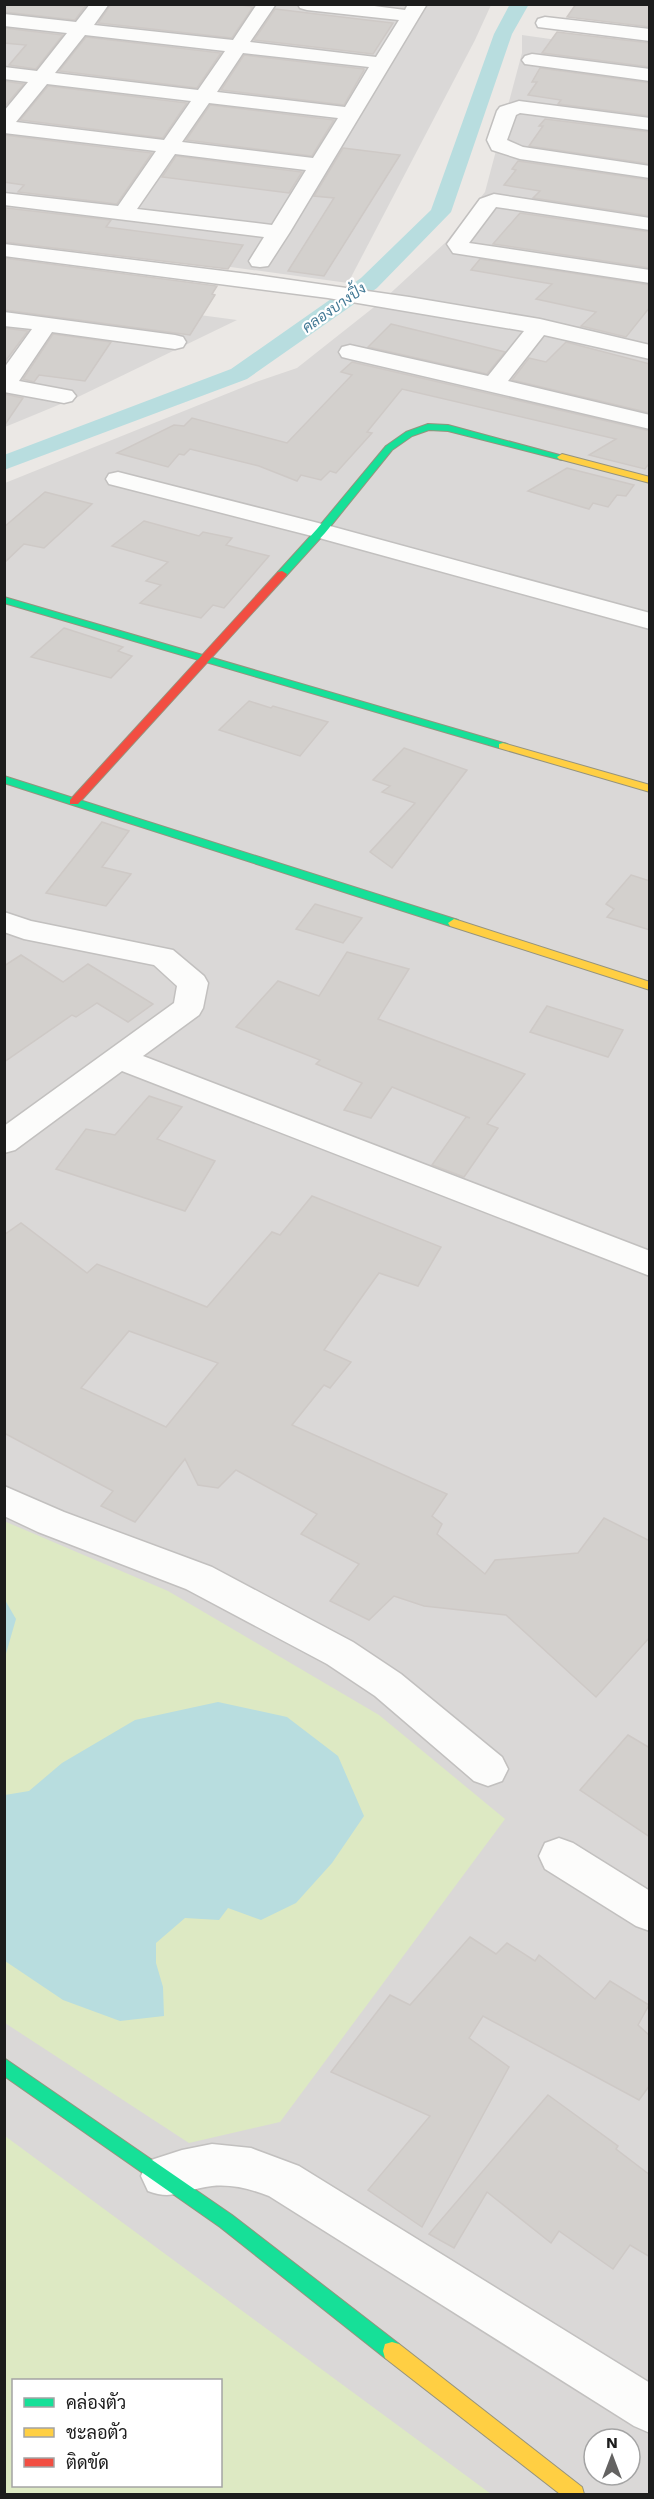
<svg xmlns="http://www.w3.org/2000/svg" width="654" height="2499" font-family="'Work Sans',Sarabun,sans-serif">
  <rect width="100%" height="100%" fill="#ebe8e5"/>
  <g fill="#dad8d7" fill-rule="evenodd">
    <path d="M5 5H491L475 40 348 283 5 236Z"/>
    <path d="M522 35 649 53V2494H5V483L256 382 297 368 383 300 446 242 485 192 522 53ZM14 2380H220V2486H14ZM594 2439H630V2475H594Z"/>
    <path d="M5 289 237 320 80 396 5 427Z"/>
  </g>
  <g fill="#dde9c3" fill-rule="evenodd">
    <path d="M4 1521 168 1591 379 1715 505 1819 280 2122 189 2143 5 2023Z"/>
    <path d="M5 2136 491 2494H5ZM14 2380H220V2486H14Z"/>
  </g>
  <g fill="#b8dddf">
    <path d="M5 1600 16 1619 5 1657Z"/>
    <path d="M218 1702 287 1717 338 1756 364 1816 332 1863 296 1903 261 1920 228 1908 219 1920 185 1918 156 1943V1963L163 1987 164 2016 120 2021 63 2000 5 1961V1795L29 1791 62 1763 135 1720Z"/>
  </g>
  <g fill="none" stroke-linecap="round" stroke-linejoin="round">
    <path fill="#b8dddf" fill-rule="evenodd" d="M510 4H529L512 34 451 212 377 288 247 379 4 470V455L231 369 361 278 431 210 494 34Z"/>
  </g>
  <g fill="#d3d0cd" stroke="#cec9c6" stroke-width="1.5" fill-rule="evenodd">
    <path d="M4 4 82 6 87 4 75 20 4 12Z"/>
    <path d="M111 4H235L253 7 232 38 98 23Z"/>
    <path d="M576 4H650V27L567 17Z"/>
    <path d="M275 9 367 20 393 23 373 54 254 40Z"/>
    <path d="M4 28 63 35 36 69 9 65 26 45 4 43Z"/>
    <path d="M557 32 650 43V67L542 53Z"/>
    <path d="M86 37 221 53 197 88 59 71Z"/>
    <path d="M244 55 364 69V70L344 105 221 90Z"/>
    <path d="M540 68 650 83V116L558 104 561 100 528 95 537 82H532Z"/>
    <path d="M4 81 24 84 4 107Z"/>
    <path d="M48 86 187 103 163 138 20 120Z"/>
    <path d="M210 105 334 120 312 156 186 140Z"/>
    <path d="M545 119 650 132V164L529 146 543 126H539Z"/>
    <path d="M4 135 152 153 117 204 18 192 24 185 4 182Z"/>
    <path d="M343 148 400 155 324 276 288 271 334 198 314 196Z"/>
    <path d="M176 156 302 172 289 193 162 177Z"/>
    <path d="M518 161 650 180V216L533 198 540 191 504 185 516 170 512 169Z"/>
    <path d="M6 208 111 220 106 227 243 245 228 269 4 242Z"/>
    <path d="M520 213 650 232V268L493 244Z"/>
    <path d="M4 258 217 286 212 294 215 295 190 335 4 310Z"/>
    <path d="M480 259 650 285V307L626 337 581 326 596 312 536 299 552 284 471 270Z"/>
    <path d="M391 324 469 343 505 352 487 374 368 347Z"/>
    <path d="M4 328 28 331 4 363Z"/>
    <path d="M53 334 111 342 85 381 39 375 34 382 23 379Z"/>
    <path d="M566 342 650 364V413L512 380 529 358 546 362Z"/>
    <path d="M352 362 650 431V462L645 469 589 455 616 439 402 389 367 432 372 433 336 473 330 471 321 480 301 475 297 481 259 466 190 449 184 455 179 454 168 467 117 453 174 425 184 426 192 418 287 443 352 375 341 372Z"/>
    <path d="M4 394 23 398 4 426Z"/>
    <path d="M567 468 634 485 626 496 617 495 608 507 593 503 589 509 528 491Z"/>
    <path d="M45 492 92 504 44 548 24 544 4 563V527Z"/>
    <path d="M144 521 199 536 203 532 232 538 226 545 269 556 224 608 213 605 201 618 140 603 161 585 146 581 168 562 112 546Z"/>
    <path d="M64 628 123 647 118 651 132 656 111 678 31 657Z"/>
    <path d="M249 701 271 708 273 706 328 722 300 756 219 730Z"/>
    <path d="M404 748 467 770 392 868 370 852 415 803 382 792 390 786 373 780Z"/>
    <path d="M102 822 129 831 102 867 131 874 106 906 46 893Z"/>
    <path d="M631 875 650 881V930L607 917 614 909 606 904Z"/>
    <path d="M315 904 362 918 343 943 296 929Z"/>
    <path d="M347 952 409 969 378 1019 525 1074 487 1124 498 1128 464 1177 432 1165 466 1117 470 1118 392 1087 371 1118 344 1110 362 1083 316 1064 320 1060 236 1027 278 981 319 996Z"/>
    <path d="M21 955 63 982 88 964 153 1004 128 1022 97 1003 76 1017 72 1015 4 1062V966Z"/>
    <path d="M547 1006 623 1030 608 1057 530 1032Z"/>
    <path d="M149 1096 182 1107 157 1139 215 1161 185 1211 56 1169 86 1129 115 1135Z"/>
    <path d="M312 1196 441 1247 418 1286 379 1273 324 1350 351 1362 330 1388 324 1385 292 1425 447 1494 432 1516 442 1524 437 1534 485 1574 495 1560 578 1553 604 1518 650 1541V1637L596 1697 506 1615 424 1606 394 1596 369 1620 330 1601 359 1564 301 1534 317 1514 236 1470 218 1488 198 1485 185 1459 135 1522 101 1506 113 1491 4 1433V1235L21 1223 87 1273 97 1264 207 1307 272 1232 280 1235ZM129 1331 218 1363 166 1427 81 1388Z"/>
    <path d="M628 1735 650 1748V1837L580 1790Z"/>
    <path d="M470 1937 496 1954 507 1943 535 1961 539 1955 595 1999 610 1981 649 2005 638 2025 650 2036V2085L639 2100 483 2016 469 2038 509 2067 422 2227 368 2190 430 2116 331 2072 390 1995 410 2005Z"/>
    <path d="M548 2095 618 2146 616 2149 650 2175V2257L630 2245 613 2269 559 2231 551 2243 487 2192 454 2248 429 2234Z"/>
  </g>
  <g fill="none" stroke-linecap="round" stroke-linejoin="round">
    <defs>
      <g id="street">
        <path d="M90 4H109L94 25 233 40 257 4H276L250 42 376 57 399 20 307 10 300 8 298 4H359L405 10 408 4H427L290 232 268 266 260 267 252 266 249 261 264 237 4 205V193L118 206 156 151 4 133V111L28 82 4 79V67L37 71 67 33 4 26V14L76 22ZM85 35 225 51 198 90 55 73ZM243 53 369 67 345 107 217 92ZM47 84 191 101 164 140 16 122ZM209 103 338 118 313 158 182 142ZM175 154 306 170 272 225 137 209Z"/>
        <path d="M545 17 650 29V41L538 27 536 23 538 19Z"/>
        <path d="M532 54 650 69V81L525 64 522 60 525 56Z"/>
        <path d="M519 101 650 118V130L520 113 516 115 507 140 523 147 650 166V178L520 159 492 150 487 140 497 111 500 107Z"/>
        <path d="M494 194 650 218V230L496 207 469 243 650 270V283L453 253 447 244 480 199Z"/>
        <path d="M4 244 248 274 409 297 540 319 650 345V359L544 335 508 381 650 415V429L350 359 342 357 339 352 342 347 350 345 488 376 524 331 328 298 4 256Z"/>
        <path d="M4 312 175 335 183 337 186 342 183 347 175 349 52 332 19 381 72 391 76 396 72 401 64 403 4 392V368L32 329 4 326Z"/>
        <path d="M118 472 330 526 650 613V629L312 536 109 484 106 479 109 474Z"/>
        <path d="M4 912 31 921 173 950 204 976 208 983 203 1008 199 1015 143 1056 650 1251V1276L122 1071 15 1150 4 1153V1126L174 1003 177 986 154 965 24 939 4 932Z"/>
        <path d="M4 1486 64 1512 212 1567 353 1642 401 1674 502 1757 508 1769 502 1781 488 1786 474 1781 375 1696 327 1664 186 1589 38 1532 4 1516Z"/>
        <path d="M559 1838 573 1843 650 1891V1931L636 1926 545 1869 539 1856 545 1843Z"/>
        <path d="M212 2144 251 2148 299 2166 650 2383V2433L634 2426 269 2196C251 2189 232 2184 212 2186 186 2189 173 2201 148 2191L141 2176 148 2161 182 2150Z"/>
      </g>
      <g id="fast">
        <path d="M428 424 448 425 567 457 562 460 448 431 429 430 412 436 392 450 325 533 286 576H278V572L317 529 386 446 406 432Z"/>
        <path d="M4 597 507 744 509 746 507 748H499L4 603Z"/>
        <path d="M4 776 458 920 460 923 458 926H450L4 783Z"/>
        <path d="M4 2058 232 2215 399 2344 401 2351 399 2358 392 2360 385 2358 220 2227 4 2076Z"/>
      </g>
      <g id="slow">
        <path d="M562 454 650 477V483L559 459 557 457Z"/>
        <path d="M503 743 650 785V792L499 748V744Z"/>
        <path d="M454 919 650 982V990L450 926 448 923Z"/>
        <path d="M392 2342 399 2344 582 2487 584 2494H560L385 2358 383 2351 385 2344Z"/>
      </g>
      <path id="jam" d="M282 571 287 574 286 576 78 804H70V800L278 572Z"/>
    </defs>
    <use href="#street" stroke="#c2c0bf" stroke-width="3"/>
    <use href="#fast" stroke="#95937d" stroke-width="2"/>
    <use href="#slow" stroke="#95937d" stroke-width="2"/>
    <use href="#jam" stroke="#95937d" stroke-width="2"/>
    <use href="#street" fill="#fcfcfb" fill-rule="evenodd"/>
    <use href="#fast" fill="#16e098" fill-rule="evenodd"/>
    <use href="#slow" fill="#ffcf43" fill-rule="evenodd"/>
    <use href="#jam" fill="#f24e42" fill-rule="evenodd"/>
  </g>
  <g text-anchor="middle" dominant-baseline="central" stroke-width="4.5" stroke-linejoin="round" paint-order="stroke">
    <g font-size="15" font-style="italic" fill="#417894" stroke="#fff">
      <text transform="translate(334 308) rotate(-35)">คลองบางปิ้ง</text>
    </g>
  </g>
  <rect width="654" height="2499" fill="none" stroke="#1c1c1c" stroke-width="12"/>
  <rect x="12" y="2379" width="210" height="108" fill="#ffffff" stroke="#a4a4a4" stroke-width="1.5"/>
  <rect x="24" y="2398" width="30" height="9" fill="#16e098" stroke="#a4a4a4" stroke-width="1.5"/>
  <text x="66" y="2409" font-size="18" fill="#1c1c1c">คล่องตัว</text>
  <rect x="24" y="2428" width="30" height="9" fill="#ffcf43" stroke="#a4a4a4" stroke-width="1.5"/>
  <text x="66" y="2439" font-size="18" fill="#1c1c1c">ชะลอตัว</text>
  <rect x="24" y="2458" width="30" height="9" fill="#f24e42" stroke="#a4a4a4" stroke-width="1.5"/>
  <text x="66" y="2469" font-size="18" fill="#1c1c1c">ติดขัด</text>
  <g transform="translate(612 2457)"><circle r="28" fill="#ffffff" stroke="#a4a4a4" stroke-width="1.5"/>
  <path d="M0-4.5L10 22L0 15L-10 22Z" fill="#646362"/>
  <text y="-9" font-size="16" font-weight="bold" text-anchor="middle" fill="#1c1c1c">N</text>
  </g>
</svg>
